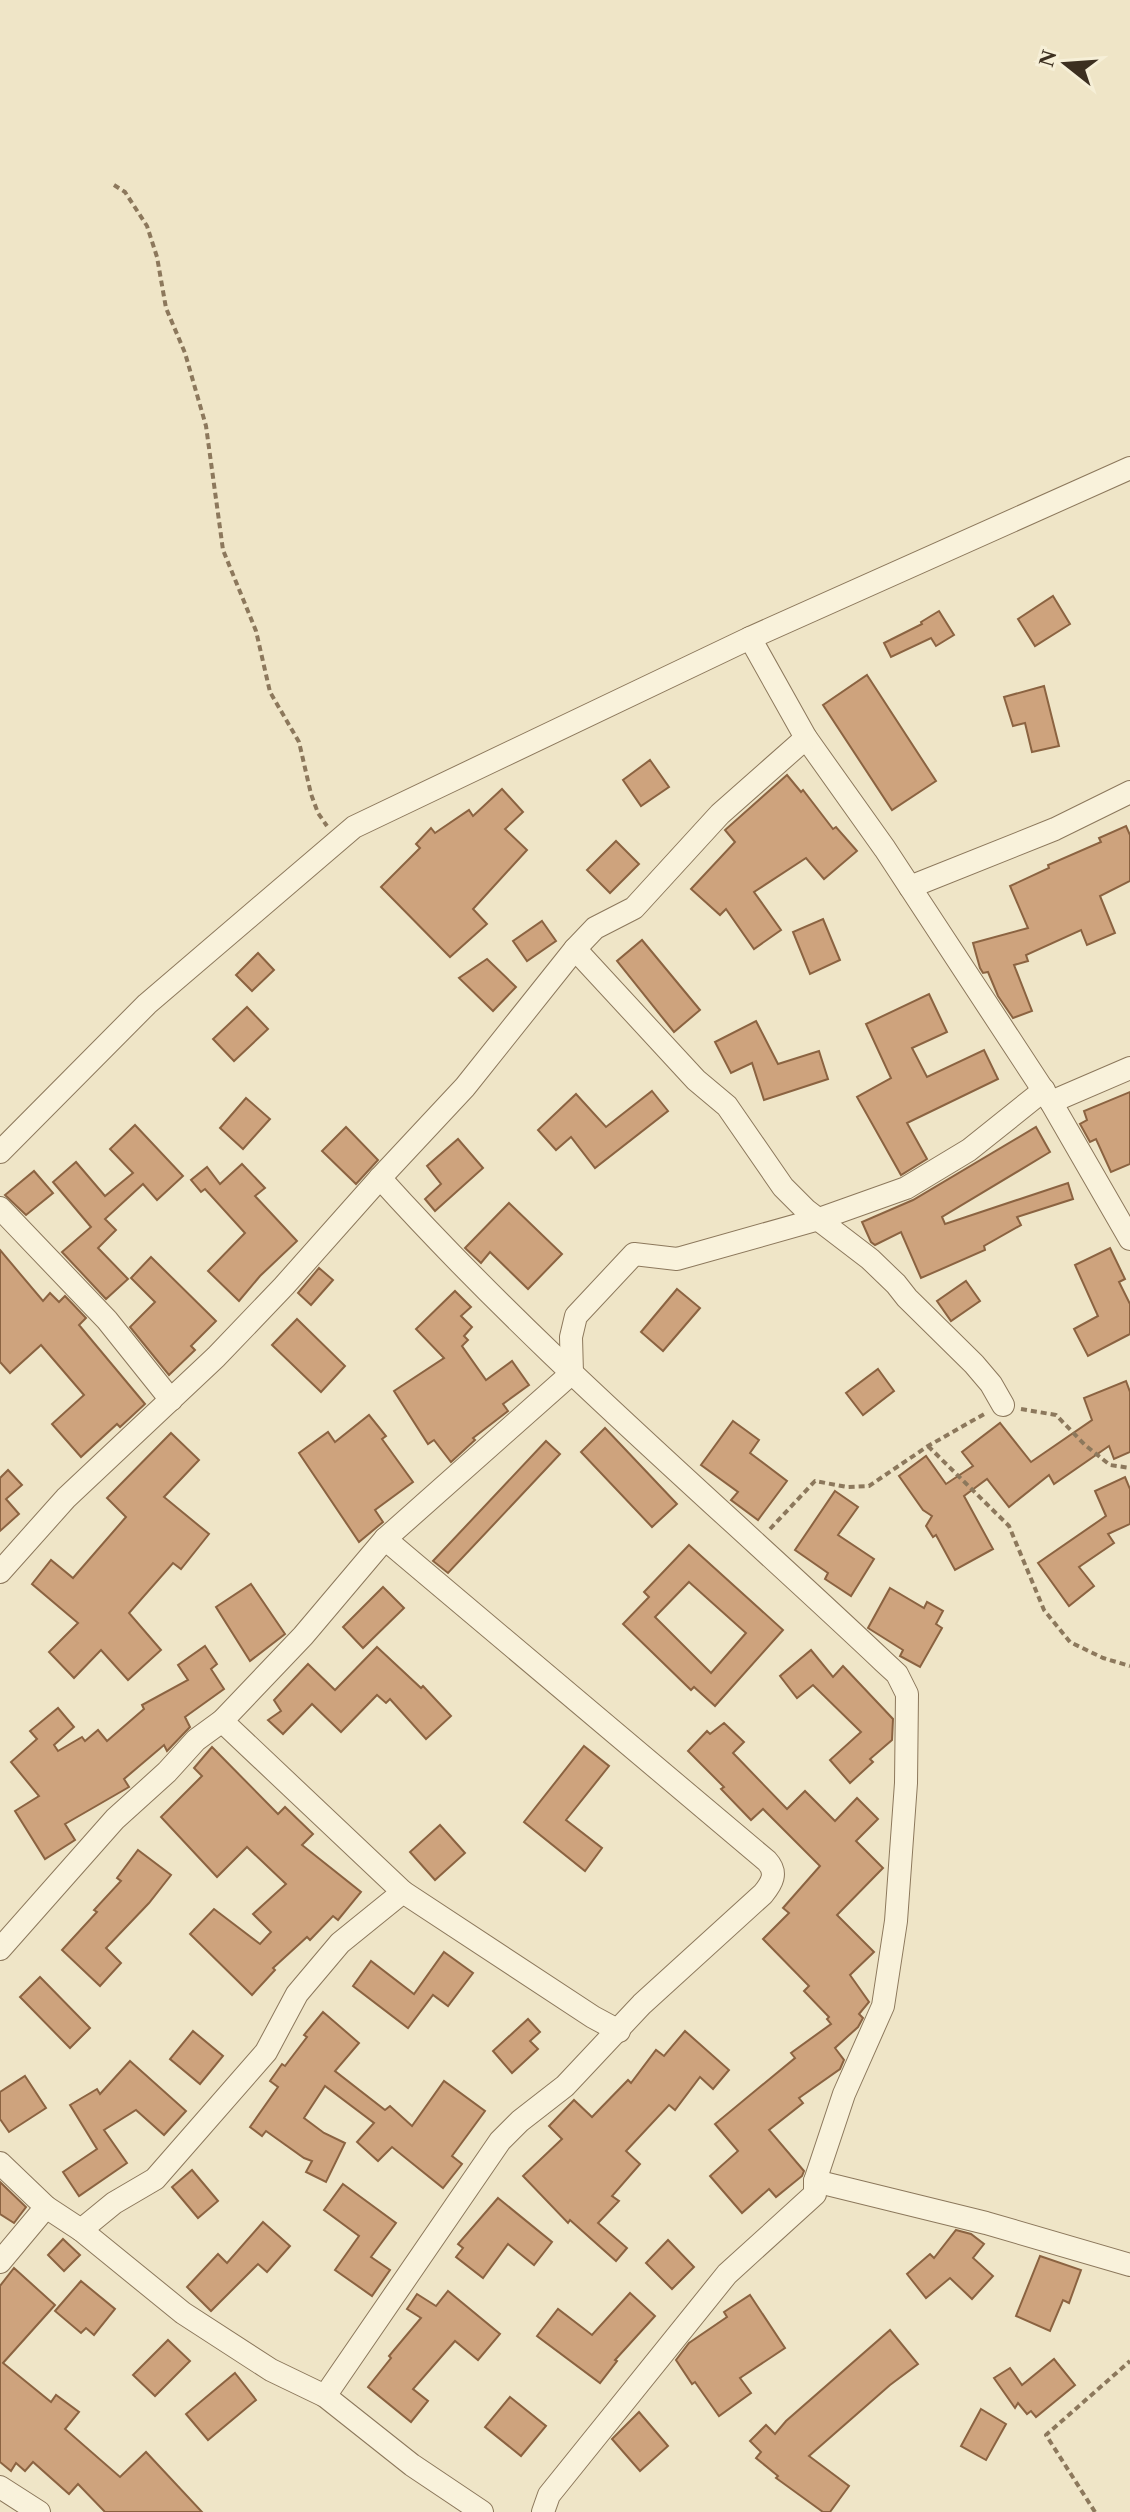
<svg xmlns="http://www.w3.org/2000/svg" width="1130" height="2512" font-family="'Times New Roman',serif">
  <rect width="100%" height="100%" fill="#efe5c7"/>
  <g fill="#cea37d" stroke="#8b6341" stroke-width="2" fill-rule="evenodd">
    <path d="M1053 596 1070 624 1035 646 1018 619Z"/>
    <path d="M939 611 954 635 936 646 931 638 891 657 884 643 922 624 921 622Z"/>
    <path d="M867 675 936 781 892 810 823 705Z"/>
    <path d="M1044 686 1059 746 1032 752 1025 723 1013 726 1004 697Z"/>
    <path d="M650 760 669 787 641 806 623 780Z"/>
    <path d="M787 775 801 792 803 790 833 829 836 827 857 851 824 879 806 858 754 892 781 930 754 949 726 909 720 915 691 889 735 842 725 830Z"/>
    <path d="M502 789 523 812 505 829 527 850 473 909 487 924 450 957 381 887 420 848 416 844 431 828 435 833 469 810 473 816Z"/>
    <path d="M1126 826 1130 835V881L1100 896 1115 933 1087 945 1081 930 1026 955 1028 961 1014 965 1032 1011 1013 1018 998 996 988 972 983 973 980 968 973 943 1028 928 1010 886 1049 868 1048 865 1101 842 1099 838Z"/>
    <path d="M616 841 639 864 610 893 587 870Z"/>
    <path d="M823 919 840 960 810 974 793 932Z"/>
    <path d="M542 921 556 941 527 961 513 941Z"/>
    <path d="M642 940 700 1010 674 1032 617 961Z"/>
    <path d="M258 953 274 970 252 991 236 975Z"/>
    <path d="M487 959 516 987 493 1011 459 978Z"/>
    <path d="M929 994 947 1032 912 1048 927 1077 984 1050 998 1079 907 1123 927 1159 901 1175 857 1097 891 1078 866 1024Z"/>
    <path d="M247 1007 268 1029 234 1061 213 1039Z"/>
    <path d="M756 1021 778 1064 819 1051 828 1079 764 1100 752 1063 731 1073 715 1042Z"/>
    <path d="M652 1091 668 1111 595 1168 571 1137 556 1150 538 1130 576 1094 606 1127Z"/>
    <path d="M1130 1092V1164L1111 1172 1096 1139 1090 1142 1080 1124 1087 1120 1084 1111Z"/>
    <path d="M246 1098 270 1119 243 1149 220 1128Z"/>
    <path d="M135 1125 183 1176 157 1200 143 1184 105 1219 116 1230 98 1248 128 1279 106 1299 62 1252 91 1227 53 1182 76 1162 105 1196 133 1173 110 1149Z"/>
    <path d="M346 1127 378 1160 356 1184 322 1151Z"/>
    <path d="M1036 1127 1050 1152 942 1217 945 1224 1068 1183 1073 1199 1017 1217 1021 1225 984 1246 985 1250 921 1278 901 1232 875 1245 871 1242 862 1222 913 1200Z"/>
    <path d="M458 1139 483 1168 435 1211 425 1199 441 1184 427 1166Z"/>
    <path d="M242 1164 265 1188 255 1196 297 1241 260 1276 239 1301 208 1271 245 1233 205 1189 201 1192 191 1180 207 1167 220 1184Z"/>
    <path d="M34 1171 53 1193 26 1215 5 1195Z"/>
    <path d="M509 1203 562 1254 528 1289 490 1252 481 1263 465 1248Z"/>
    <path d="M1110 1248 1125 1279 1119 1282 1130 1304V1334L1088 1356 1074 1329 1098 1316 1075 1265Z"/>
    <path d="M0 1250 43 1301 50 1293 59 1302 65 1296 86 1318 79 1325 145 1404 120 1427 117 1424 81 1457 52 1424 84 1395 41 1345 10 1373 0 1362Z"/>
    <path d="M151 1257 216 1321 191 1346 195 1350 169 1375 130 1327 155 1302 131 1278Z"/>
    <path d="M319 1268 333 1280 311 1305 298 1293Z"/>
    <path d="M966 1281 980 1301 951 1321 937 1301Z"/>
    <path d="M677 1289 700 1308 663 1351 641 1332Z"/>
    <path d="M455 1291 471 1307 461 1316 472 1327 464 1336 468 1340 462 1346 486 1380 512 1361 529 1385 503 1404 508 1411 473 1438 475 1440 451 1462 434 1440 428 1444 394 1391 444 1358 416 1329Z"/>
    <path d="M297 1319 345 1366 321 1392 272 1345Z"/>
    <path d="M878 1369 894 1391 863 1415 846 1393Z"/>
    <path d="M1126 1381 1130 1392V1452L1114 1459 1109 1446 1054 1484 1049 1475 1009 1507 987 1479 964 1496 993 1549 955 1570 936 1535 933 1537 926 1526 932 1516 923 1510 899 1476 926 1456 946 1484 973 1466 962 1452 1000 1423 1031 1462 1092 1420 1084 1398Z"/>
    <path d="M369 1415 386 1436 382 1439 413 1482 375 1510 383 1522 359 1542 299 1453 328 1432 335 1442Z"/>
    <path d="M733 1421 759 1440 750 1453 787 1481 758 1520 731 1500 738 1492 701 1465Z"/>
    <path d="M605 1428 677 1504 652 1527 581 1452Z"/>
    <path d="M171 1433 199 1460 164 1497 209 1534 181 1569 173 1563 129 1613 161 1650 128 1680 101 1650 74 1678 49 1652 78 1623 32 1584 51 1560 73 1578 126 1517 107 1498Z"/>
    <path d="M546 1441 560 1454 448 1573 433 1561Z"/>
    <path d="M8 1470 22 1485 6 1499 19 1514 0 1531V1478Z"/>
    <path d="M1125 1477 1130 1489V1524L1108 1534 1114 1543 1079 1567 1094 1586 1069 1606 1038 1563 1106 1516 1095 1491Z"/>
    <path d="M835 1491 858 1507 838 1535 874 1559 851 1596 825 1579 828 1573 795 1550Z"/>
    <path d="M689 1545 783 1630 715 1706 694 1687 691 1690 623 1624 649 1597 644 1592ZM689 1582 746 1633 711 1673 655 1617Z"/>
    <path d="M251 1584 285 1634 250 1661 216 1607Z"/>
    <path d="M383 1587 404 1608 363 1648 343 1627Z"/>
    <path d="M890 1588 924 1608 927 1602 943 1611 936 1624 942 1628 920 1667 900 1656 903 1650 868 1628Z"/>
    <path d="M205 1646 217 1664 211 1669 224 1689 185 1717 190 1727 167 1751 164 1745 124 1779 129 1787 65 1824 75 1840 45 1859 15 1811 39 1796 11 1762 37 1739 30 1731 58 1708 74 1727 54 1745 58 1751 82 1737 85 1741 98 1730 107 1741 144 1709 142 1705 188 1680 178 1665Z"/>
    <path d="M377 1647 421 1688 423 1686 451 1716 426 1739 390 1699 386 1703 377 1695 341 1732 312 1704 283 1734 268 1720 281 1711 274 1700 308 1664 335 1690Z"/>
    <path d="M811 1650 833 1677 843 1666 893 1719 892 1740 870 1759 873 1762 850 1783 830 1760 861 1732 813 1685 797 1698 780 1676Z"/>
    <path d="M724 1723 744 1742 733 1753 787 1809 805 1791 835 1821 857 1798 878 1819 856 1841 883 1868 837 1915 874 1952 850 1975 869 2002 859 2014 863 2018 858 2027 835 2048 844 2060 840 2069 799 2098 803 2103 769 2130 804 2171 802 2176 776 2197 769 2189 742 2213 710 2176 738 2151 715 2124 795 2058 791 2053 831 2024 827 2019 829 2017 804 1991 809 1986 763 1939 789 1913 783 1908 820 1866 763 1809 751 1820 721 1789 724 1787 688 1751 707 1731 710 1734Z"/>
    <path d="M584 1746 609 1766 566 1820 602 1848 585 1871 524 1822Z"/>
    <path d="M212 1747 278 1814 285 1807 313 1834 302 1845 361 1892 338 1920 333 1916 310 1940 307 1937 273 1968 275 1970 252 1995 190 1934 214 1909 260 1944 271 1932 253 1914 286 1884 247 1847 217 1877 161 1817 202 1776 194 1768Z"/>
    <path d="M440 1825 465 1853 435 1880 410 1852Z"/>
    <path d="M138 1850 171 1875 149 1903 106 1948 121 1963 100 1986 62 1950 97 1912 94 1910 121 1881 117 1878Z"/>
    <path d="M444 1952 473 1973 448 2006 433 1995 408 2028 353 1986 371 1961 414 1994Z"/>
    <path d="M40 1977 90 2028 70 2048 20 1997Z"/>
    <path d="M323 2012 359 2043 335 2071 385 2110 390 2106 412 2126 444 2081 485 2111 452 2156 462 2164 443 2188 392 2147 378 2161 357 2142 374 2123 325 2086 304 2118 324 2133 345 2143 326 2182 306 2172 312 2161 304 2158 266 2131 262 2136 250 2127 278 2087 270 2081 282 2064 285 2066 307 2037 304 2035Z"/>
    <path d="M528 2019 540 2032 530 2041 538 2049 512 2073 493 2051Z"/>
    <path d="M193 2031 223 2056 200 2084 170 2059Z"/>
    <path d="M685 2031 729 2070 713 2089 700 2077 675 2110 669 2105 626 2151 640 2164 612 2196 619 2201 598 2223 627 2248 616 2261 570 2220 568 2223 523 2176 562 2139 549 2126 574 2100 592 2117 628 2080 631 2083 656 2050 664 2056Z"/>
    <path d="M130 2061 186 2111 164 2135 136 2110 104 2130 127 2163 79 2196 63 2172 97 2149 70 2105 97 2089 100 2094Z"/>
    <path d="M25 2076 46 2108 9 2132 0 2119V2092Z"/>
    <path d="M192 2170 218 2201 198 2218 172 2187Z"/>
    <path d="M0 2182 26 2207 14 2223 0 2214Z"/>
    <path d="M343 2184 396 2223 371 2257 390 2270 372 2296 335 2270 359 2236 324 2210Z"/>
    <path d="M498 2198 552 2242 534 2265 508 2244 483 2278 456 2257 463 2248 458 2244Z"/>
    <path d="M263 2222 290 2246 267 2272 258 2264 211 2311 187 2287 218 2254 227 2263Z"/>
    <path d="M956 2230 971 2234 984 2244 973 2258 993 2276 972 2299 950 2278 926 2298 907 2274 930 2254 934 2258Z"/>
    <path d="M63 2239 80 2255 64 2271 48 2255Z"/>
    <path d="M668 2240 694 2267 672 2289 646 2263Z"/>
    <path d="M1040 2256 1081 2270 1069 2303 1063 2300 1050 2331 1016 2316Z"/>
    <path d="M14 2268 55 2305 3 2363 51 2402 56 2395 79 2412 65 2429 120 2477 146 2452 202 2512H105L78 2484 69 2494 33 2462 25 2471 16 2463 11 2471 0 2462V2286Z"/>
    <path d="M81 2281 115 2309 94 2335 86 2328 81 2333 55 2311Z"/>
    <path d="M448 2291 500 2334 478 2360 455 2341 413 2389 428 2401 411 2422 368 2387 391 2358 389 2356 421 2318 407 2309 417 2294 436 2306Z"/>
    <path d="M630 2293 655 2316 615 2360 617 2361 600 2383 537 2336 558 2309 592 2335Z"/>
    <path d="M750 2295 785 2348 740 2378 751 2393 719 2416 695 2382 692 2384 676 2360 689 2343 727 2317 724 2312Z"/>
    <path d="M890 2330 918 2364 890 2385 809 2456 849 2486 830 2512H823L776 2478 778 2476 756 2458 761 2452 750 2441 766 2425 775 2434 786 2421Z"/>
    <path d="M168 2340 190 2361 155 2396 133 2375Z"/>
    <path d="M1054 2359 1075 2385 1036 2417 1031 2411 1027 2414 1018 2403 1015 2408 994 2378 1010 2368 1022 2385Z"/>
    <path d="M235 2373 256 2400 208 2440 186 2414Z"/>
    <path d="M510 2397 546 2426 521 2456 485 2427Z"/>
    <path d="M981 2409 1006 2424 986 2460 961 2446Z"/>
    <path d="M639 2412 668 2446 640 2471 612 2439Z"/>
  </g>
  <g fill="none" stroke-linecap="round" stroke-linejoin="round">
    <defs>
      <g id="minor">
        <path d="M750 638 806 738 885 849 1051 1102 1130 1239"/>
        <path d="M910 887 1055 829 1130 792"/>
        <path d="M575 949 696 1080 727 1106 783 1187 806 1210 870 1259 896 1284 907 1298 974 1364 991 1384 1003 1405"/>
        <path d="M1051 1102 1130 1068"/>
        <path d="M0 1152 147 1004 354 827 750 638 1130 468"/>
        <path d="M380 1178C536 1351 715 1502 884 1662L897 1674 907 1694 906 1783 896 1921 883 2006 844 2094 815 2181V2194L727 2274 549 2495 543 2512"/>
        <path d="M0 1208 107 1320 171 1400"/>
        <path d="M0 1572 66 1498 216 1357 284 1286 380 1178 465 1087 575 949 595 928 634 908 720 814 806 738"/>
        <path d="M222 1721 403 1892"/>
        <path d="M0 1949 115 1819 167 1772 196 1740 222 1721 303 1636 385 1539 572 1373 571 1337 576 1316 634 1254 677 1259 819 1219 906 1188 969 1150 1044 1090"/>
        <path d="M0 2163 46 2207 81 2230 183 2313 271 2370 325 2396 412 2465 482 2512"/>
        <path d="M815 2181 986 2223 1130 2265"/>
        <path d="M81 2230 114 2203 155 2179 266 2052 297 1994 340 1943 403 1892 593 2017 619 2031"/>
        <path d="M0 2262 46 2207"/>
        <path d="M325 2396 500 2141 520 2121 565 2086 642 2004 763 1894C772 1883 778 1873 767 1861L385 1539"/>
        <path d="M0 2487 39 2512"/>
      </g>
    </defs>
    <use href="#minor" stroke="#8c785c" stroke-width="24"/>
    <g stroke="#8c785c" stroke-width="4" stroke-dasharray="6 4" stroke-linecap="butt">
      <path d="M114 185 125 192 147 226 157 257 166 308 185 353 206 426 223 550 256 631 270 692 299 742 311 794 318 813 327 826"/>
      <path d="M1021 1409 1056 1415 1085 1445 1110 1465 1130 1468"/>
      <path d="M928 1446 1009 1526 1044 1610 1070 1642 1103 1658 1130 1666"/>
      <path d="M770 1529 815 1481 847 1487 869 1486 928 1446 986 1413"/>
      <path d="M1095 2512 1046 2435 1130 2361"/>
    </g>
    <use href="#minor" stroke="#f9f2db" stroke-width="22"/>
  </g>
  <g transform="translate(1066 64) rotate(287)" stroke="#f6efd7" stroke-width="6" paint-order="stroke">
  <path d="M0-6L14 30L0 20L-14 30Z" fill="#3c2f20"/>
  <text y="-12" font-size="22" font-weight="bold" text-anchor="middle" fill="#3c2f20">N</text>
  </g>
</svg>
